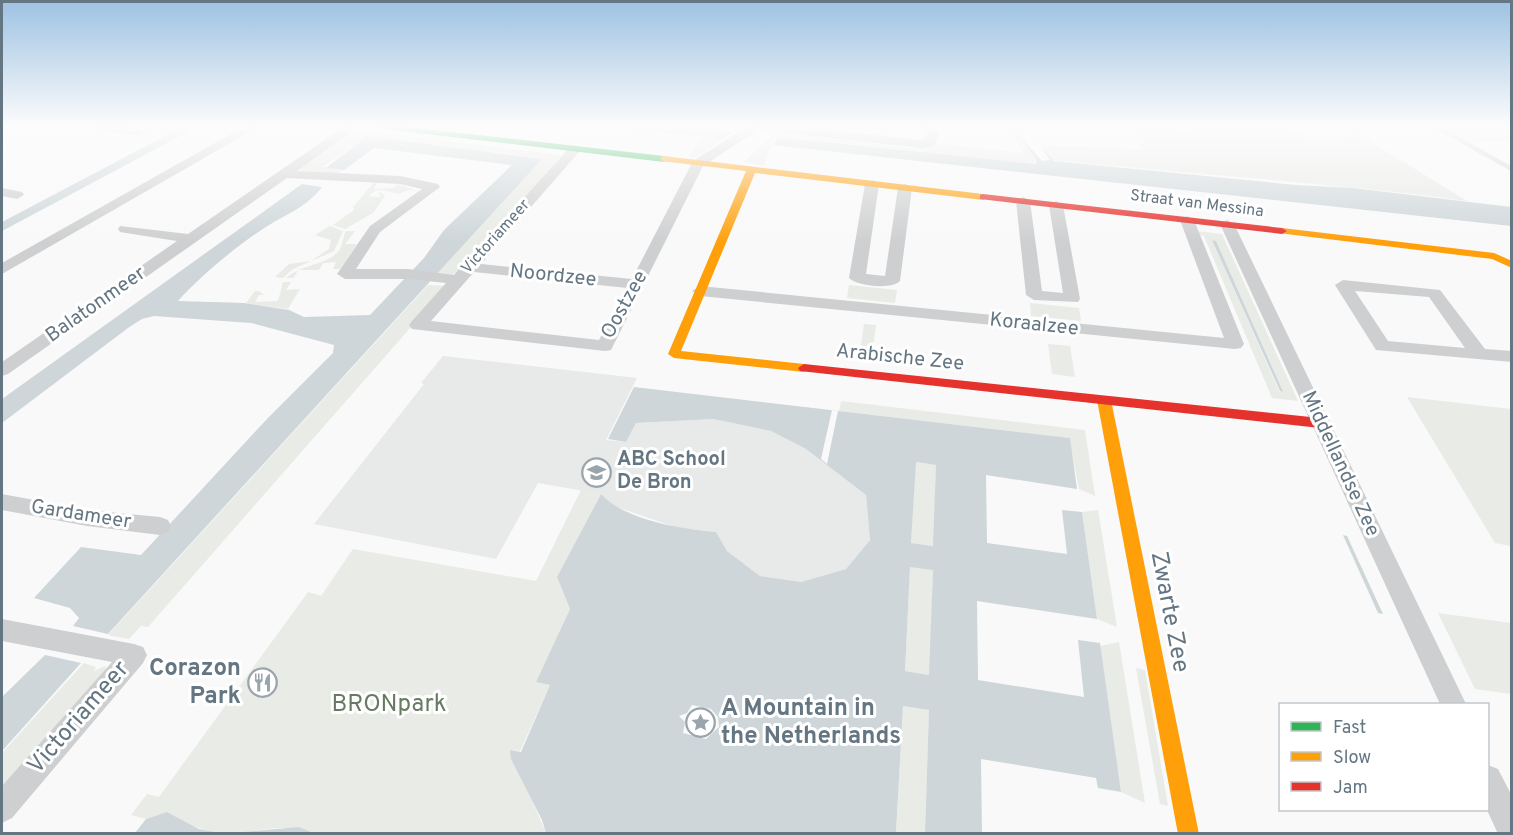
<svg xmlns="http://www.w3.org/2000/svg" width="1513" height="835" font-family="Overpass,sans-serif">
  <rect width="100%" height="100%" fill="#f9f9f9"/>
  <path fill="#e8e9e9" d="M443 356 637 378 606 440 626 442 636 423 713 419 771 431 806 449 866 495 870 540 846 569 801 582 760 576 727 551 716 532 678 528 611 505 601 494 538 483 496 559 314 524 424 384 421 383Z"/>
  <g fill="#e8ebe6" fill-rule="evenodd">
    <path d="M1006 126H1011L1035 158 1034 164 779 136 778 134 770 147 764 166 744 162 774 132 913 148 934 143 1024 153Z"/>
    <path d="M1192 126H1290L1310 140 1360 135 1467 201C1330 183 1191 174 1053 160L1042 145 1144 149 1131 136 1173 135Z"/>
    <path d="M1442 126H1511V141L1471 142Z"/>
    <path d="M352 130 562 155 465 267 452 275 438 273 542 158 367 136 323 167 342 171 337 175 296 170Z"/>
    <path d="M701 137 722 139 698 157H689Z"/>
    <path d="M374 182H377L374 189 394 188 397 184 418 191 409 190 399 194C387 192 378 185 369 196L380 197 381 195 378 193 380 192 385 196 373 213 345 229 333 225 354 210 353 207Z"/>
    <path d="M330 226 343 231 334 251 293 269 283 278 275 277 289 264 311 261 329 249 331 240 315 235Z"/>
    <path d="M346 231H355L345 244H357L340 269H333L336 262 323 263 319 270H298L294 278H286C301 264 330 265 340 249 343 243 343 237 346 231Z"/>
    <path d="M1196 231 1222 234 1298 401 1272 398 1204 236 1198 235ZM1212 240 1216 241 1282 392 1279 391Z"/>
    <path d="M283 282H291L286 290 300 289 288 309 246 303 255 291H259L264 295H259L255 302 278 301Z"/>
    <path d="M428 285 447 286 148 627 141 626 129 639 108 635Z"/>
    <path d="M849 285 897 290 895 303 847 298Z"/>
    <path d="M1030 303 1079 308 1081 321 1031 316Z"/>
    <path d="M864 324 876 325 872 355 860 353Z"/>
    <path d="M1048 344 1070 346 1075 377 1052 374Z"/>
    <path d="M1407 397 1511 409V546L1495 543Z"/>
    <path d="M841 401 1085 430 1095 496 1079 489 1069 438 839 411Z"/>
    <path d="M915 462 936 465 934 546 911 543Z"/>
    <path d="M581 490 601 494 557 577 570 609 536 682 550 685 520 751 510 750 546 833 313 834C281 820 253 835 222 833 202 832 185 822 167 812L146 819 131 815 147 794 159 797 308 592 321 596 353 549 536 581Z"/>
    <path d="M1098 510 1117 627 1097 619 1082 512Z"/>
    <path d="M910 566 933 569 930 675 905 671Z"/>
    <path d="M1438 613 1511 623V694L1475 689Z"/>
    <path d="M1119 642 1145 803 1121 792 1100 646Z"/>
    <path d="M84 663 96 667 94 671 105 666 106 672 2 794V753Z"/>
    <path d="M1136 668 1145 670 1168 806 1160 804Z"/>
    <path d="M903 706 929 710 925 833 896 834Z"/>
  </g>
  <g fill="#ced6d9" fill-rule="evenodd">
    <path d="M184 126H199L2 231V222Z"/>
    <path d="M605 126H684L733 132 722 139Z"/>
    <path d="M1012 126 1042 161 1050 160 1039 144 1054 161 1296 185 1353 188 1511 207V226L773 145 778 137 1036 164V160Z"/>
    <path d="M367 136 542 159 108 634 73 626 79 618 70 608 34 598 81 547 141 555 267 419 333 353 334 345 251 323 154 316 142 319 128 328 2 423V399L302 184 322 187C307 207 286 214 266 227 239 244 199 277 178 301L244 303 289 310 304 317 370 315 424 258 444 230 512 165 374 148 344 170 326 168Z"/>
    <path d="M1212 240 1216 241 1283 392 1280 391Z"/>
    <path d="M634 387 1070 438 1077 489 986 475 987 543 1067 554 1062 510 1082 512 1097 619 977 601 978 680 1084 697 1078 640 1100 643 1121 792 1098 788 1096 778 981 759 982 833H925L929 710 903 706 896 833H546L542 820 511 759 510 750 521 752 550 685 536 682 570 609 557 577 601 494C624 520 682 529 716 532L727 551 760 576 801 582 846 569 870 540 866 495 806 449 771 431 713 419 636 423 626 442 608 439ZM916 462 936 465 933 546 911 543ZM910 567 933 570 929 675 905 671ZM692 705 711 709 718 717 719 727 706 739 683 733 685 722 679 716 687 713Z"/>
    <path d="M1343 535 1347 536 1383 614 1378 613Z"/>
    <path d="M45 655 81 663 2 751V697Z"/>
    <path d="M167 812 199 829 220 833H135L146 819Z"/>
    <path d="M299 827 313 833H232Z"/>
  </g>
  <path fill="#f9f9f9" d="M832 410 838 411 827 464 821 459Z"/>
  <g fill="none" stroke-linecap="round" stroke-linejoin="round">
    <path stroke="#ced6d9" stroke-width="4.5" d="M1435 126 1512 169"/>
    <g fill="#cecfd0" fill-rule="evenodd">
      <path d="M93 126H124L146 132 140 136 99 130Z"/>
      <path d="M245 126H260L2 274V263Z"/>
      <path d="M345 126H359L297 171 400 176 438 184 440 187 380 232 356 269H408L454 275 571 146 575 145 581 149 579 152 481 264 632 279 693 161 748 126H789L922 140 927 136 920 126H932L939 136 935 144 923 148 758 130 703 166 611 350 605 351 412 329 409 325 412 321 446 283 408 279H345L337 274 370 226 422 189 400 184 287 178 8 374 2 376V362L177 241 120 232 118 229 120 226 188 234ZM474 272 627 288 599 340 431 321Z"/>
      <path d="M872 180 879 184 866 274 885 276 898 188 905 184 912 188 900 281C892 290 856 286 849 278L865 184Z"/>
      <path d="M2 188 22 192 24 195 17 199 2 196Z"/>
      <path d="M1023 197 1030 201 1042 291 1063 293 1049 205 1056 201 1063 205 1080 299 1078 302 1034 300 1026 295 1016 201Z"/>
      <path d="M1187 216 1194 220 1244 344 1241 348 1235 349 700 296 692 291 700 286 1224 338 1180 220Z"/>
      <path d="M1227 220 1234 224 1466 704H1440L1220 224Z"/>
      <path d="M1343 280 1440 290 1485 349 1512 351V362L1376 350 1335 285ZM1355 291 1429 297 1465 348 1388 341Z"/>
      <path d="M2 494 87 510 160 517 168 520 171 526 168 532 160 535 87 526 2 510Z"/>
      <path d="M2 619 134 644 143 647 147 655 143 663 12 818 2 823V786L112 662 2 641Z"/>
      <path d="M1488 765 1498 769 1512 796V834H1498L1487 810Z"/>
    </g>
    <path fill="#30b455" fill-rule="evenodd" d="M372 126H399L664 156 668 159 664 162 376 128Z"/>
    <g fill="#ff9f0a" fill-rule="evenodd">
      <path d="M664 156 983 194 988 197 983 200 755 173 681 351 804 364 810 368 804 372 674 358 668 354 746 171 661 161V157Z"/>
      <path d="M1282 228 1494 253 1512 261V268L1492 259 1278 233 1277 231Z"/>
      <path d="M1104 396 1111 400 1199 834H1178L1097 400Z"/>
    </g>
    <g fill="#e5322d" fill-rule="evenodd">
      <path d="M983 194 1282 228 1287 231 1282 234 980 199V195Z"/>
      <path d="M804 364 1320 418 1327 423 1320 428 800 371 798 368Z"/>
    </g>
  </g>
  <linearGradient id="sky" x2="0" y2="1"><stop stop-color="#9dc2e2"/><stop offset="0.52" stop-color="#fcfcfc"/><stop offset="1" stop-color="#fcfcfc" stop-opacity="0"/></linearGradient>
  <rect width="1513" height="243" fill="url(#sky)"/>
  <defs>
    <symbol id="school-ring" viewBox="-11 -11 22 22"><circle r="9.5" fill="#fff" stroke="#99a4ac" stroke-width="1.5"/><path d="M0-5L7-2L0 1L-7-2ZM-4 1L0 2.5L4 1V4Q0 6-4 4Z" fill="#99a4ac"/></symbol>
    <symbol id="restaurant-ring" viewBox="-11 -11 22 22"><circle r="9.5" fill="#fff" stroke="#99a4ac" stroke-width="1.5"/><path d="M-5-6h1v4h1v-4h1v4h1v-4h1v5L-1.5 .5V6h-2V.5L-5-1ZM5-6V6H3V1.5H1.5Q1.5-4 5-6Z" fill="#99a4ac"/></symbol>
    <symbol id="sight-ring" viewBox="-11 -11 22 22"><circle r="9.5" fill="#fff" stroke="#99a4ac" stroke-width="1.5"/><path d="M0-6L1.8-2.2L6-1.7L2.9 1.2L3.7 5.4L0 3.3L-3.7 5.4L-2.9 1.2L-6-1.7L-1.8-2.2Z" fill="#99a4ac"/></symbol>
  </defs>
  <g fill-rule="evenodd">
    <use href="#school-ring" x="580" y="456" width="33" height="33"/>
    <use href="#restaurant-ring" x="246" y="666" width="33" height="33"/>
    <use href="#sight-ring" x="684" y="706" width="33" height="33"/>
  </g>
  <g text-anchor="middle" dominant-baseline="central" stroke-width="6" stroke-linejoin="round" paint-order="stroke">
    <g font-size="16" fill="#657683" stroke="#fff">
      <text transform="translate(1197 204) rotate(7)">Straat van Messina</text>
      <text transform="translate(496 237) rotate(-48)">Victoriameer</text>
    </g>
    <g font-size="20" fill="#657683" stroke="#fff">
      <text transform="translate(553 276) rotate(6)">Noordzee</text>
      <text transform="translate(96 305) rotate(-35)">Balatonmeer</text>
      <text transform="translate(625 305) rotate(-61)">Oostzee</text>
      <text transform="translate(1034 325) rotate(6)">Koraalzee</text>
      <text transform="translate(900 358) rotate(6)">Arabische Zee</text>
      <text transform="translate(1340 464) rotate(65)">Middellandse Zee</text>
      <text transform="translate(81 515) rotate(9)">Gardameer</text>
    </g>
    <g font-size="20" font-weight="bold" fill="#657683" stroke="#fff" text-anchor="start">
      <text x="617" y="460">ABC School<tspan x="617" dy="23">De Bron</tspan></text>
    </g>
    <g font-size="24" fill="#657683" stroke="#fff">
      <text transform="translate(1169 612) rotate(79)">Zwarte Zee</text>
      <text transform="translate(79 718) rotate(-49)">Victoriameer</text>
    </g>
    <g font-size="24" font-weight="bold" fill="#657683" stroke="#fff" text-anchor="end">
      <text x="241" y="669">Corazon<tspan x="241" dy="28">Park</tspan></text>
      <text x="721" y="709" text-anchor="start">A Mountain in<tspan x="721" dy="28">the Netherlands</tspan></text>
    </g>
    <g font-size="24" fill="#687a64" stroke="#fff">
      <text x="389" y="705">BRONpark</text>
    </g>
  </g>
  <rect width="1513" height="835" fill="none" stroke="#657683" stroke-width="6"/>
  <rect x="1279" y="703" width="210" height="108" fill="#ffffff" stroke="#c1c8cd" stroke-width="1.5"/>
  <rect x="1291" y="722" width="30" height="9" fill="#30b455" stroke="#c1c8cd" stroke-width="1.5"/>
  <text x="1333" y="733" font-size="18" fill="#657683">Fast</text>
  <rect x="1291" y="752" width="30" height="9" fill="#ff9f0a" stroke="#c1c8cd" stroke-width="1.5"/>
  <text x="1333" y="763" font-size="18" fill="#657683">Slow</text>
  <rect x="1291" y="782" width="30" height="9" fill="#e5322d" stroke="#c1c8cd" stroke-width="1.5"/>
  <text x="1333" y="793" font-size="18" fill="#657683">Jam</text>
</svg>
